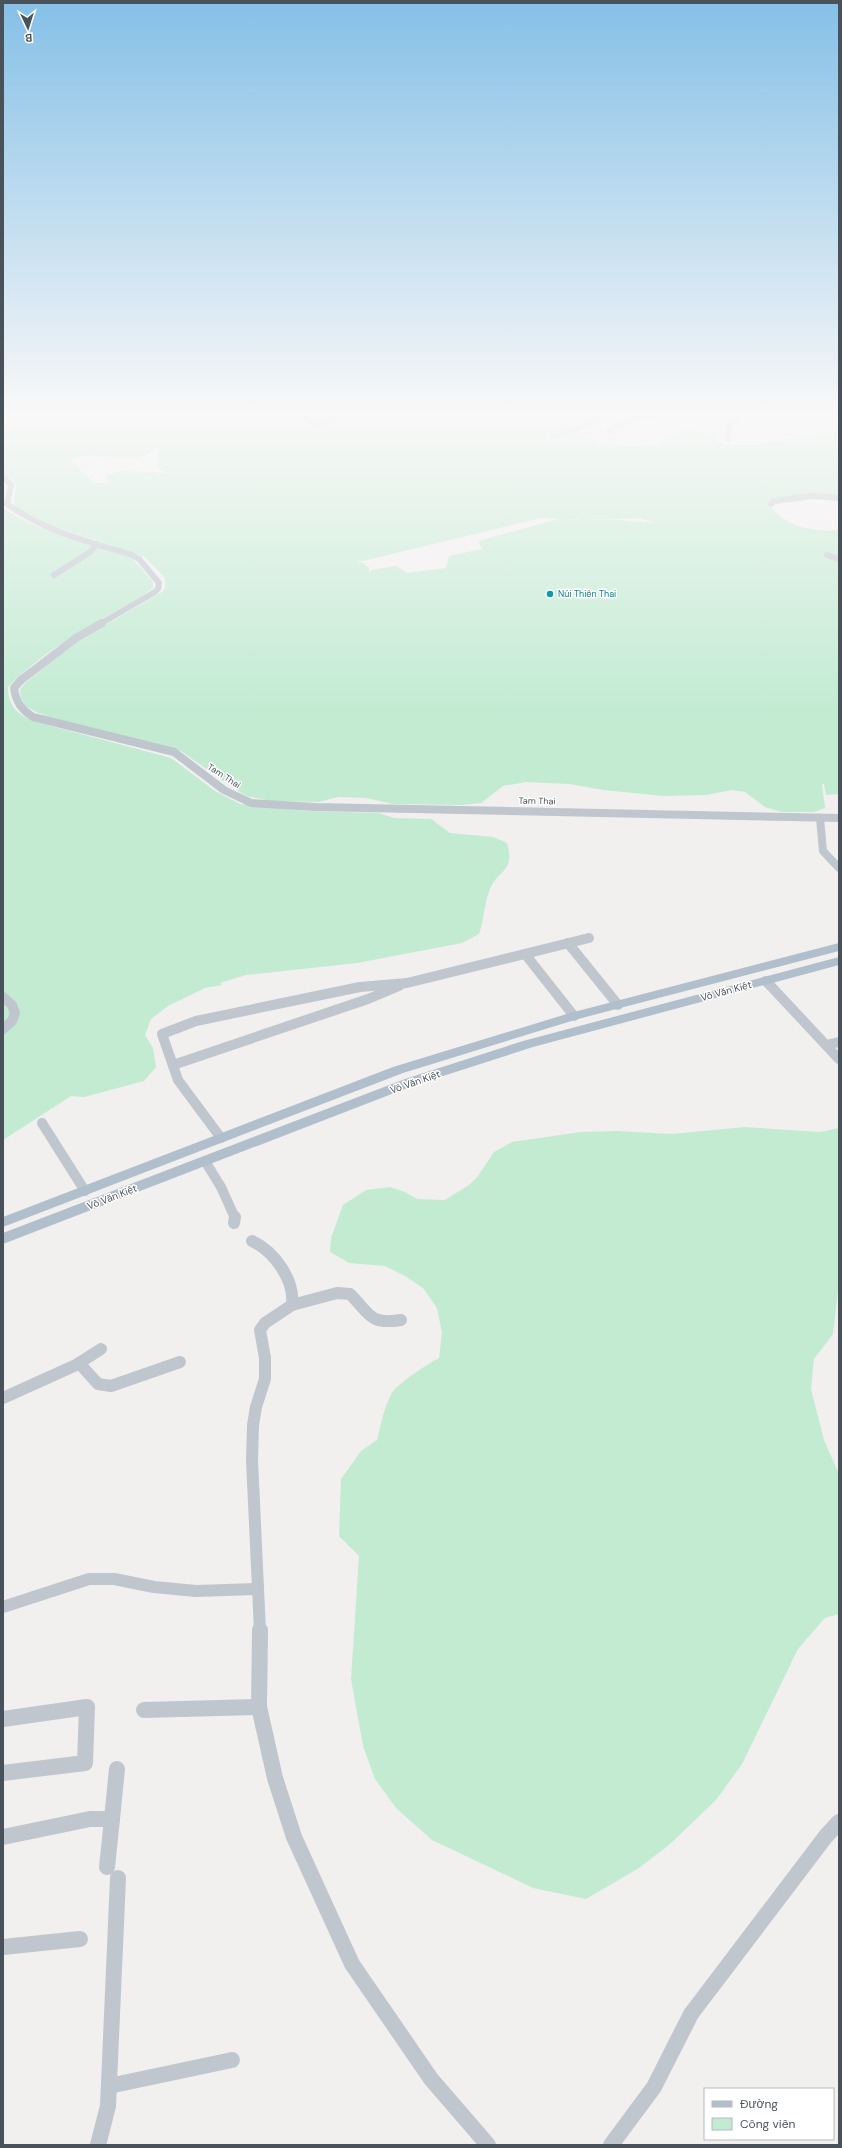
<svg xmlns="http://www.w3.org/2000/svg" width="842" height="2148" font-family="'DM Sans',sans-serif">
  <rect width="100%" height="100%" fill="#f2efef"/>
  <g fill="#c2ebd2" fill-rule="evenodd">
    <path d="M3 412H312L315 414 312 418 315 424 354 412H588L591 414 590 420 573 432C601 446 626 447 657 445 674 428 691 429 714 435L717 441 724 444 753 445 839 431V496L768 503C783 527 813 532 839 530V794L826 795 824 784H822L825 808 814 812H781L765 807 745 792 732 790 706 795 663 796 604 790 569 784 526 782 503 786 481 803 461 805 393 804 366 798 338 797 319 802 272 801 246 796 226 783 181 751 58 720 36 712 26 706 21 698 20 690 25 683 76 642 162 592 165 588V578L145 557 50 525 20 510 15 505C13 486 24 485 3 473ZM158 447 157 468 167 473 122 471 107 475 108 483H94L70 460C75 459 80 457 85 456 110 454 138 467 158 447ZM541 518 602 520 639 518 654 523 620 520 559 519 478 541 482 549 449 556 446 568 407 573 396 566 371 570 369 573V568L363 563 355 561H363Z"/>
    <path d="M3 507 9 512 29 523 62 536 131 557 153 582V588L144 595C97 622 46 648 8 687 8 707 18 715 36 722L171 758 215 791 240 804 307 811 379 813 394 818 431 819 450 833 493 837 507 843C516 874 496 869 489 892 484 904 484 920 479 934L462 943 357 963 246 975 220 983 222 985 205 988 168 1006 151 1019 145 1035 153 1048 156 1067 144 1081 84 1097 71 1096 3 1140Z"/>
    <path d="M745 1127 820 1132 839 1128V1282L833 1334 814 1359 811 1389 824 1440 839 1474V1614L825 1618 798 1649 742 1764 716 1800 669 1845 639 1868 586 1899 533 1888 432 1840 396 1808 375 1779 363 1746 351 1679 359 1556 339 1536 341 1479 361 1451 377 1440C381 1424 384 1407 392 1393 398 1383 428 1364 439 1358L442 1333 437 1308 423 1288 405 1276 385 1266 349 1263 330 1252 331 1238 343 1205 366 1190 390 1187 405 1192 417 1199 445 1200 469 1185 478 1176 494 1152 512 1142 581 1132 617 1131 672 1134Z"/>
  </g>
  <g fill="none" stroke-linecap="round" stroke-linejoin="round">
    <g stroke="#bfc6cd" stroke-width="6">
      <path d="M310 420 315 425H319L347 412"/>
      <path d="M610 430 638 416 689 412"/>
      <path d="M553 436 579 428 608 412"/>
      <path d="M728 439 729 424 735 419 730 412"/>
      <path d="M3 476 11 485 7 504C44 531 89 542 132 555L139 559 159 583 158 589 155 592 100 624"/>
      <path d="M771 504 774 501 813 496 839 498"/>
      <path d="M827 555 839 559"/>
      <path d="M54 575 90 552 97 544"/>
    </g>
    <g stroke="#bfc6cd" stroke-width="8">
      <path d="M102 623 76 638 21 680 14 688C16 702 21 709 33 717L174 752 224 790 251 803 315 807 839 818"/>
      <path d="M820 818 823 851 839 868"/>
    </g>
    <g stroke="#bfc6cd" stroke-width="10">
      <path d="M568 943 618 1005"/>
      <path d="M525 954 574 1016"/>
      <path d="M766 981 839 1059"/>
      <path d="M3 997 12 1005 15 1013 12 1021 3 1029"/>
      <path d="M826 1045 839 1042"/>
      <path d="M173 1065 368 999 399 986"/>
      <path d="M42 1123 85 1191"/>
      <path d="M221 1138 178 1080 162 1034 196 1021 360 987 407 983 589 938"/>
      <path d="M205 1161 221 1187 235 1218"/>
    </g>
    <g stroke="#bfc6cd" stroke-width="12">
      <path d="M234 1223 235 1217"/>
      <path d="M252 1241C274 1251 295 1280 292 1305L265 1323 260 1330 265 1358V1379L256 1407 253 1425 252 1460 260 1631"/>
      <path d="M292 1305 337 1293 350 1294C370 1314 369 1325 401 1320"/>
      <path d="M79 1363 98 1384 111 1386 180 1362"/>
      <path d="M3 1398 76 1365 101 1349"/>
      <path d="M3 1607 89 1579H114L154 1587 196 1591 258 1589"/>
    </g>
    <g stroke="#bfc6cd" stroke-width="16">
      <path d="M260 1630 259 1707 275 1778 294 1837 352 1964 431 2079 488 2145"/>
      <path d="M144 1710 259 1707"/>
      <path d="M3 1719 87 1707 85 1763 3 1773"/>
      <path d="M112 1819 117 1769"/>
      <path d="M3 1837 90 1819H112L107 1867"/>
      <path d="M3 1947 80 1939"/>
      <path d="M109 2086 232 2060"/>
      <path d="M98 2145 108 2106 118 1878"/>
      <path d="M611 2145 654 2087 691 2014 826 1836 839 1822"/>
    </g>
    <g fill="#b1becc" fill-rule="evenodd">
      <path d="M839 943V951L578 1019 403 1073 3 1227V1217L393 1067 570 1013Z"/>
      <path d="M839 957V965L533 1047 415 1085 3 1244V1233L405 1079 523 1041Z"/>
    </g>
  </g>
  <linearGradient id="sky" x2="0" y2="1"><stop stop-color="#85c0e7"/><stop offset="0.58" stop-color="#f9f8f8"/><stop offset="1" stop-color="#f9f8f8" stop-opacity="0"/></linearGradient>
  <rect width="842" height="713" fill="url(#sky)"/>
  <circle fill="#0f9aa8" stroke="#fff" stroke-width="1.5" cx="550" cy="594" r="4"/>
  <g text-anchor="middle" dominant-baseline="central" stroke-width="3" stroke-linejoin="round" paint-order="stroke">
    <g font-size="9" fill="#0d838f" stroke="#fff" text-anchor="start">
      <text x="558" y="594">Núi Thiên Thai</text>
    </g>
    <g font-size="9" fill="#49525b" stroke="#fff">
      <text transform="translate(224 776) rotate(33)">Tam Thai</text>
      <text transform="translate(537 801) rotate(1)">Tam Thai</text>
    </g>
    <g font-size="10" fill="#49525b" stroke="#fff">
      <text transform="translate(726 991) rotate(-15)">Võ Văn Kiệt</text>
      <text transform="translate(415 1082) rotate(-19)">Võ Văn Kiệt</text>
      <text transform="translate(112 1197) rotate(-21)">Võ Văn Kiệt</text>
    </g>
  </g>
  <rect width="842" height="2148" fill="none" stroke="#49525b" stroke-width="8"/>
  <rect x="704" y="2088" width="130" height="52" fill="#ffffff" stroke="#b6babd"/>
  <rect x="712" y="2101" width="20" height="6" fill="#b1becc" stroke="#b6babd"/>
  <text x="740" y="2108" font-size="12" fill="#49525b">Đường</text>
  <rect x="712" y="2118" width="20" height="12" fill="#c2ebd2" stroke="#b6babd"/>
  <text x="740" y="2128" font-size="12" fill="#49525b">Công viên</text>
  <g transform="translate(28 28) rotate(176)" stroke="#ffffff" stroke-width="3" paint-order="stroke">
  <path d="M0-3L7 15L0 10L-7 15Z" fill="#49525b"/>
  <text y="-6" font-size="11" font-weight="bold" text-anchor="middle" fill="#49525b">B</text>
  </g>
</svg>
